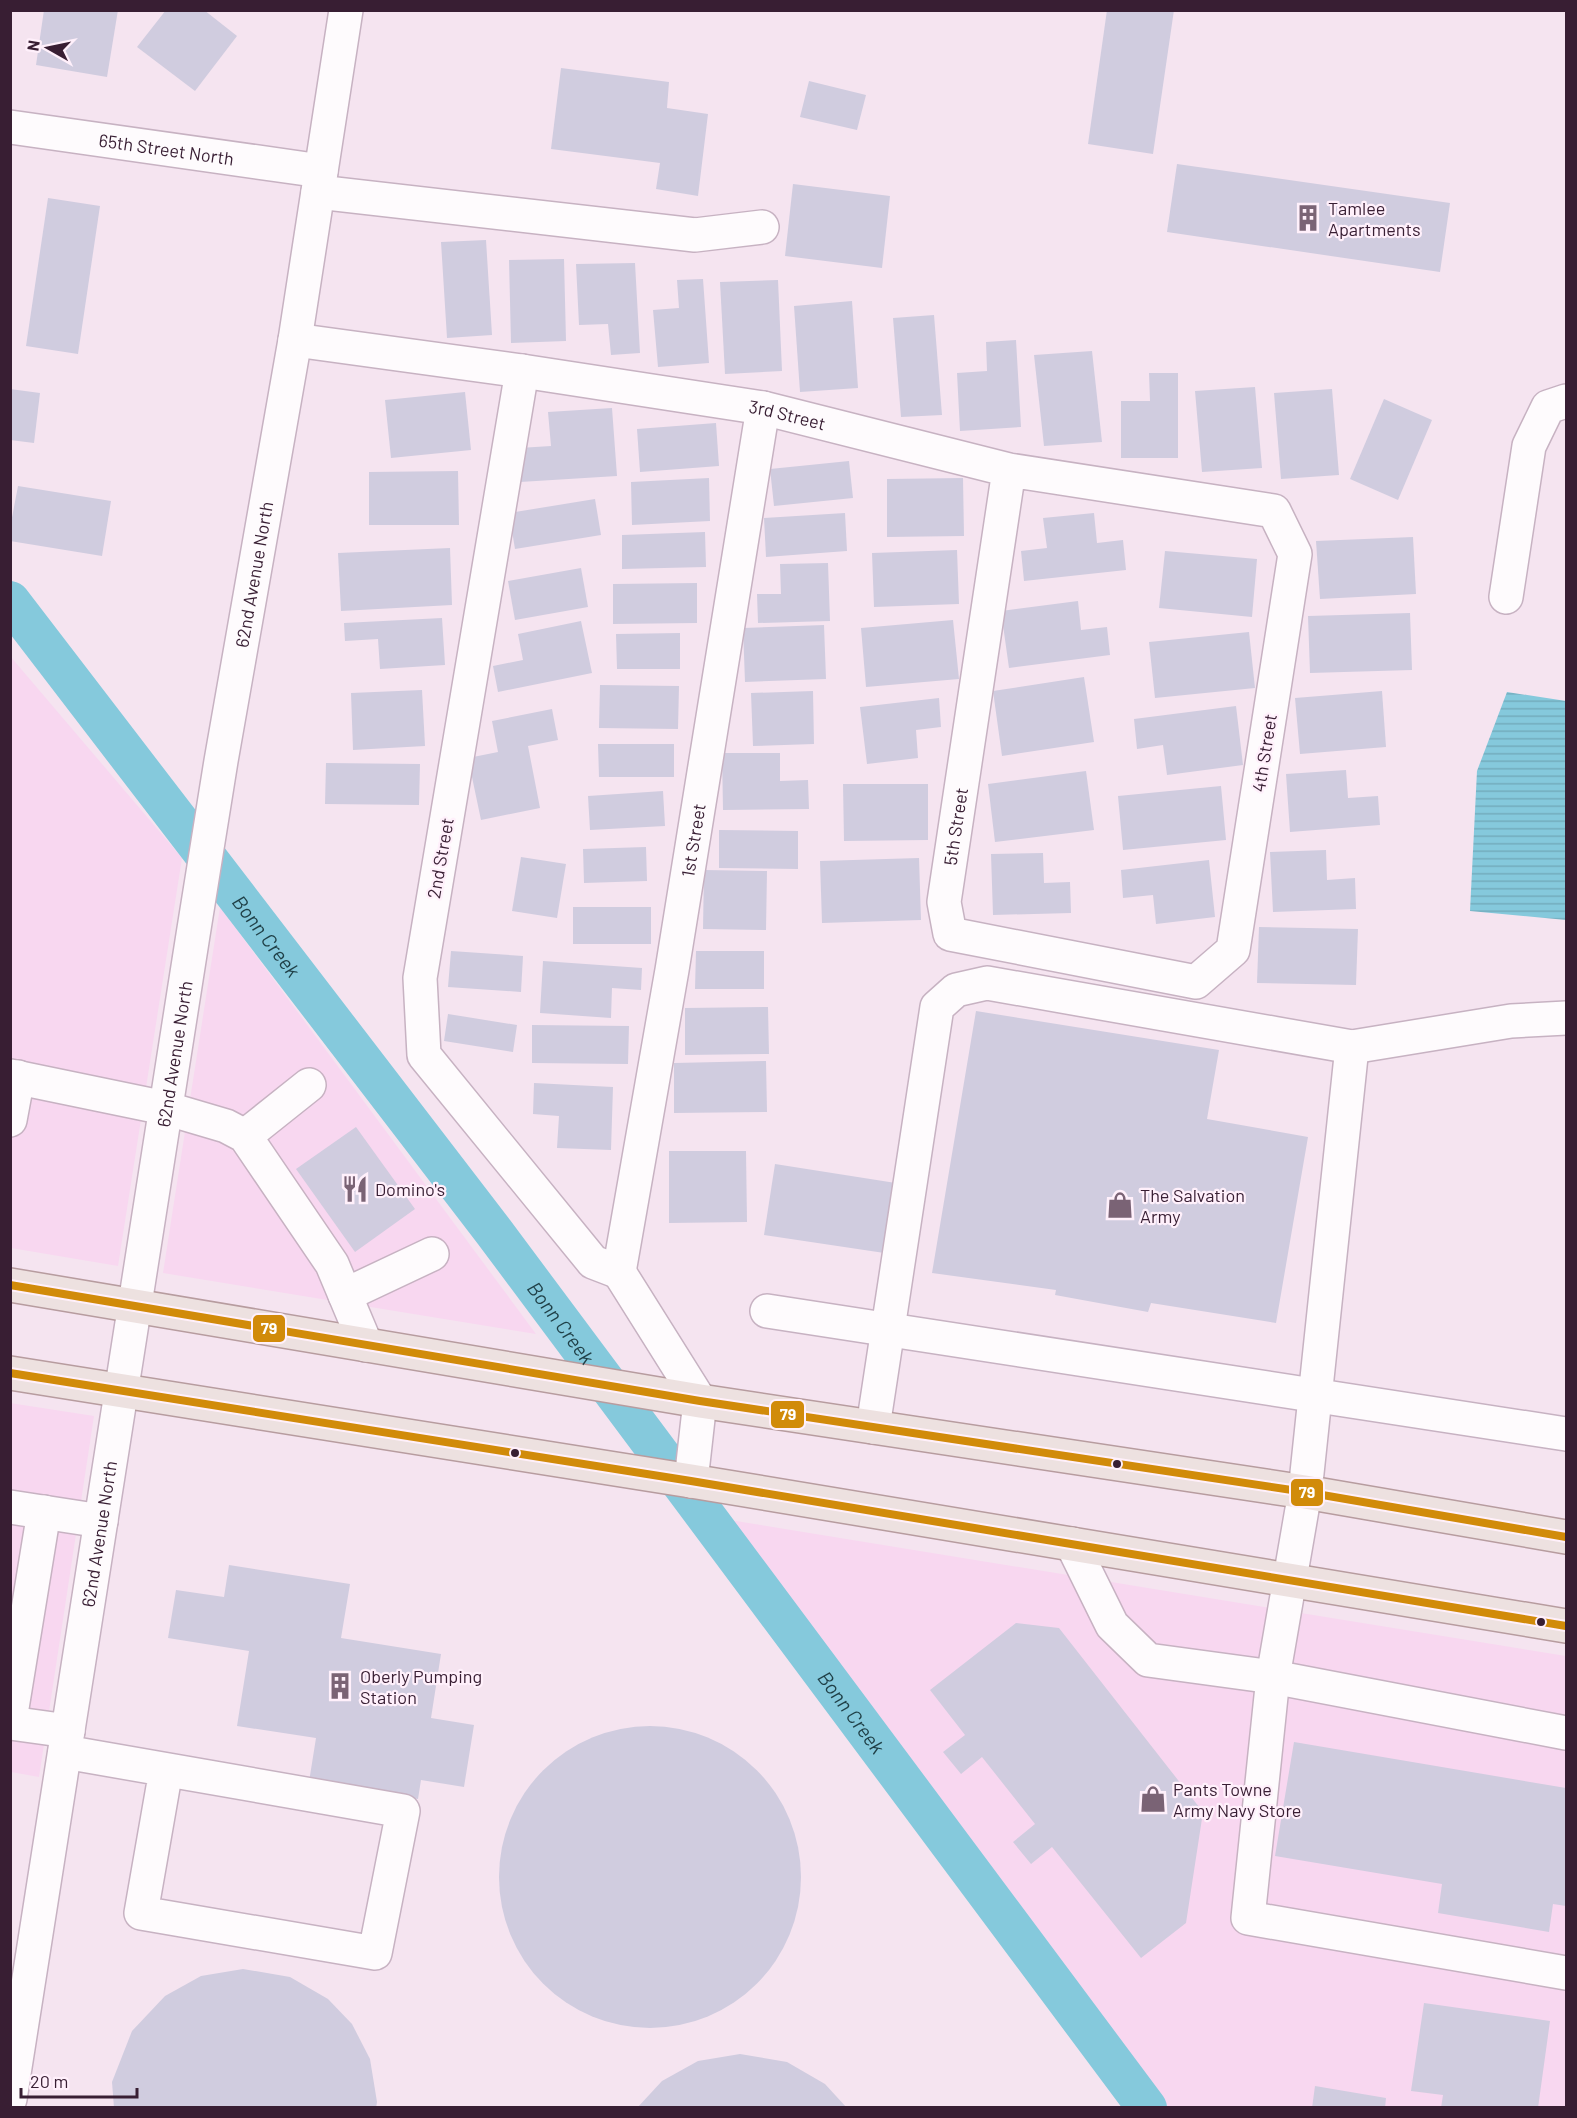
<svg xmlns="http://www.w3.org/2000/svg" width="1577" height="2118" font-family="Barlow,sans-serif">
  <defs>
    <pattern id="water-rules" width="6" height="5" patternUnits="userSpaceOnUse" patternTransform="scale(1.5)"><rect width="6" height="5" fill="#85c9dc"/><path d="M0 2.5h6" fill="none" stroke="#74acbd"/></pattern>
  </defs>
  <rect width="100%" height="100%" fill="#f5e4f0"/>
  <g fill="#f8d7f0">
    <path d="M10 656 182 858 118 1266 11 1248Z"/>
    <path d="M220 907 536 1334 163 1273Z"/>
    <path d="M10 1403 94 1416 39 1777 11 1772Z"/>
    <path d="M711 1517 1566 1656V2107H1122Z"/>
  </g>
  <path fill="url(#water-rules)" d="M1507 692 1566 701V920L1470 911 1477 771Z"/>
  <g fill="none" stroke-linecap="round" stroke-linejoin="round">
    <path stroke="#85c9dc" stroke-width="40" id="s1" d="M10 601 494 1232 1147 2108"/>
  </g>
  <g fill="#d0ccdf">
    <path d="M44 10H118L107 77 36 65Z"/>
    <path d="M166 10H204L237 36 195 91 137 47Z"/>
    <path d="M1107 10H1174L1153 154 1088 144Z"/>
    <path d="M561 68 669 82 667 108 708 114 698 196 656 189 660 163 551 149Z"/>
    <path d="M809 81 866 95 857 130 800 117Z"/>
    <path d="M1177 164 1450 203 1440 272 1167 232Z"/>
    <path d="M793 184 890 196 882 268 785 256Z"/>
    <path d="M48 198 100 206 78 354 26 346Z"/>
    <path d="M486 240 492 335 447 338 441 242Z"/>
    <path d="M564 259 566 341 511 343 509 260Z"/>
    <path d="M635 263 640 353 611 355 608 324 579 325 576 264Z"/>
    <path d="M703 279 709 363 658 367 653 310 679 308 677 280Z"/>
    <path d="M778 280 782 371 725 374 720 282Z"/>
    <path d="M852 301 858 388 800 392 794 306Z"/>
    <path d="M934 315 942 415 901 417 893 318Z"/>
    <path d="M1016 340 1021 427 960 431 957 373 987 371 986 342Z"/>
    <path d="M1092 351 1102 442 1044 446 1034 355Z"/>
    <path d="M1149 373H1178V458H1121V401H1150Z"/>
    <path d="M1255 387 1262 468 1202 472 1195 391Z"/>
    <path d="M10 389 40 393 34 443 10 440Z"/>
    <path d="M1332 389 1339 475 1281 479 1274 393Z"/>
    <path d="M465 392 471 450 391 458 385 400Z"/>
    <path d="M1384 399 1432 420 1398 500 1350 479Z"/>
    <path d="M612 408 617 476 520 482 519 448 551 446 548 412Z"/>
    <path d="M716 423 719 466 640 472 637 429Z"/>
    <path d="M849 461 853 498 774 506 770 469Z"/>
    <path d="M458 471 459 525H369V472Z"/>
    <path d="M709 478 710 521 632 525 631 482Z"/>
    <path d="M963 478 964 536 887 537V479Z"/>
    <path d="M18 486 111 501 102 556 10 541V528Z"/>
    <path d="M595 499 601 535 515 549 509 513Z"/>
    <path d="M845 513 847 551 766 557 764 518Z"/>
    <path d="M1094 513 1097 543 1123 540 1126 570 1024 581 1021 551 1047 548 1043 518Z"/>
    <path d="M705 532 706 567 622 569V535Z"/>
    <path d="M1413 537 1416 594 1320 599 1316 541Z"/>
    <path d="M450 548 452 605 341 611 338 553Z"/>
    <path d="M957 550 959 604 874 607 872 553Z"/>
    <path d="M1165 551 1257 559 1252 617 1159 608Z"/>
    <path d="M828 563 830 621 758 623 757 594H781L780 564Z"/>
    <path d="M581 568 588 607 515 620 508 581Z"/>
    <path d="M697 583V623L613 624V584Z"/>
    <path d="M1078 601 1081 630 1107 627 1110 655 1009 668 1001 611Z"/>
    <path d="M1410 613 1412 670 1310 673 1308 616Z"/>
    <path d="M442 618 445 665 380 669 378 639 345 641 344 623Z"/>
    <path d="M953 620 959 679 866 687 861 628Z"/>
    <path d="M581 621 592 673 498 692 493 666 523 660 518 634Z"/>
    <path d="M824 625 826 679 745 682 743 628Z"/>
    <path d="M1249 632 1255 688 1155 698 1149 642Z"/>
    <path d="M680 633V669H617L616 634Z"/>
    <path d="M1084 677 1094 742 1002 756 993 691Z"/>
    <path d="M600 685 679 686 678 729 599 728Z"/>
    <path d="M422 690 425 746 353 750 351 693Z"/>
    <path d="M813 691 814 744 753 746 751 693Z"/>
    <path d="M1382 691 1386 747 1300 754 1295 698Z"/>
    <path d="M939 698 941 727 916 730 918 758 867 764 860 707Z"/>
    <path d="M1236 706 1243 765 1167 775 1163 745 1137 749 1134 719Z"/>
    <path d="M552 709 558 740 528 746 540 808 481 820 468 758 498 752 492 721Z"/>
    <path d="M598 744H674V777H599Z"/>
    <path d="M722 753H780V781L808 780 809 809 723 810Z"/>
    <path d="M326 763 420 764 419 805 325 804Z"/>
    <path d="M1346 770 1348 798 1378 796 1380 825 1290 832 1286 774Z"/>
    <path d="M1086 771 1094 830 995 842 988 784Z"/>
    <path d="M843 784H928V840L844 841Z"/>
    <path d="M1221 786 1226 840 1123 850 1118 796Z"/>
    <path d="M663 791 665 826 590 830 588 796Z"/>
    <path d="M719 830 798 831V869L719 868Z"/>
    <path d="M646 847 647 881 584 883 583 849Z"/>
    <path d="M1326 850 1327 880 1355 878 1356 909 1273 912 1270 852Z"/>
    <path d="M1043 853 1044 883 1070 882 1071 913 993 915 991 854Z"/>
    <path d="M521 857 566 864 557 918 512 911Z"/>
    <path d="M919 858 921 920 822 923 820 861Z"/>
    <path d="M1209 860 1215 917 1156 924 1153 895 1123 898 1121 870Z"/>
    <path d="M704 870 767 871 766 930 703 929Z"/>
    <rect x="573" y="907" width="78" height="37"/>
    <path d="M1259 927 1358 929 1356 985 1257 983Z"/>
    <path d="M451 951 523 956 521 992 448 987Z"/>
    <path d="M696 951H764V989H695Z"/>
    <path d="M543 961 642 968 641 990 612 988 611 1018 540 1013Z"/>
    <path d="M768 1007 769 1054 685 1055V1008Z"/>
    <path d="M976 1011 1219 1050 1207 1119 1308 1137 1276 1323 1151 1303 1148 1312 1055 1295 1056 1290 932 1273Z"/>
    <path d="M448 1014 517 1025 513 1052 444 1041Z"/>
    <path d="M532 1025 629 1026 628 1064 532 1063Z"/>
    <path d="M766 1061 767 1112 674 1113V1063Z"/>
    <path d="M534 1083 613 1087 611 1150 557 1148 559 1116 533 1114Z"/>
    <path d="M356 1127 415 1209 355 1252 296 1169Z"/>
    <path d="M669 1151H746L747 1222 669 1223Z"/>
    <path d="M775 1164 902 1184 891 1254 764 1235Z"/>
    <path d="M229 1565 350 1584 341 1638 441 1654 431 1718 474 1725 464 1787 421 1780 418 1799 309 1782 316 1738 237 1726 249 1651 168 1638 176 1590 224 1597Z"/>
    <path d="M1016 1623 1059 1628 1203 1812 1186 1923 1141 1958 1052 1847 1031 1864 1013 1842 1035 1824 982 1757 961 1774 943 1752 965 1735 930 1690Z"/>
    <circle cx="650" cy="1877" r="151"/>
    <path d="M1294 1742 1566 1788V1906L1553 1904 1549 1932 1438 1913 1442 1884 1275 1856Z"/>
    <path d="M243 1969 290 1977 328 1999 352 2024 370 2059 377 2102 376 2108H114L112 2082 132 2031 165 1996 201 1976Z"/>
    <path d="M1424 2003 1550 2021 1538 2108H1441L1443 2095 1411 2091Z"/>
    <path d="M740 2054 787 2062 825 2084 847 2108H637L662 2081 698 2061Z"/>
    <path d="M1315 2086 1386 2098 1385 2108H1312Z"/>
  </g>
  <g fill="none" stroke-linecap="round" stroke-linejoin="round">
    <defs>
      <g id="minor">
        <path id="s2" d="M10 127 321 171"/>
        <path d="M318 192 695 235 762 227"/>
        <path id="s3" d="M295 340 522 371 763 408 1009 470 1274 511 1295 554 1233 950 1196 982 950 934 944 902 1009 470"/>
        <path d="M522 371 420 978 424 1055 593 1262 619 1272"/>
        <path d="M1506 597 1529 446 1548 407 1566 401"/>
        <path d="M1352 1047 1305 1492 1273 1677 1248 1918 1566 1973"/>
        <path d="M10 1076 165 1108 226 1126 245 1136 332 1264 366 1345"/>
        <path d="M10 1120 18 1077"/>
        <path d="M245 1136 309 1085"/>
        <path id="s4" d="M619 1272 672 970 763 408"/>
        <path d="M619 1272 700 1401 691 1481"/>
        <path d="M345 1295 432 1254"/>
        <path d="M767 1311 1566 1434"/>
        <path d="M873 1427 937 1007 956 990 987 983 1352 1047 1511 1021 1566 1018"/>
        <path d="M10 1507 101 1521"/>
        <path d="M1072 1544 1112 1625 1148 1660 1273 1677 1566 1733"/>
        <path d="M10 1720 44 1512"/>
        <path d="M10 1723 68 1731"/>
        <path d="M65 1752 403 1811 375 1953 141 1913 166 1770"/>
        <path id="s5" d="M10 2099 193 935 221 761 295 340 346 10"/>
      </g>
      <g id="major">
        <path d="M10 1285 700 1401 1305 1492 1566 1537"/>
        <path d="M10 1373 691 1481 1566 1626"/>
      </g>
    </defs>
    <use href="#minor" stroke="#c7b2c2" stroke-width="36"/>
    <use href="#major" stroke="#b79c9f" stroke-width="36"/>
    <use href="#minor" stroke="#fefbfd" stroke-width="33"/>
    <use href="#major" stroke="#ede1e0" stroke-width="33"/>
    <defs>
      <g id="bus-1">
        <path d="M10 1285 700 1401 1305 1492 1566 1537"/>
        <path d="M10 1373 691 1481 1566 1626"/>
      </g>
    </defs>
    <use href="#bus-1" stroke="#fff0fb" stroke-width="12"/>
    <use href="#bus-1" stroke="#d18b0a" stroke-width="8"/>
  </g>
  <defs>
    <symbol id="building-bare" viewBox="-9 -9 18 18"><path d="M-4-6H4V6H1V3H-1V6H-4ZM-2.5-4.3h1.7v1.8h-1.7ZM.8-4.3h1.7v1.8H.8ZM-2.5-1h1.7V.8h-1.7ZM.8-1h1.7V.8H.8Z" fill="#7a6375" stroke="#fff0fb" stroke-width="2.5" paint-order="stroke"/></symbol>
    <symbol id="restaurant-bare" viewBox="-9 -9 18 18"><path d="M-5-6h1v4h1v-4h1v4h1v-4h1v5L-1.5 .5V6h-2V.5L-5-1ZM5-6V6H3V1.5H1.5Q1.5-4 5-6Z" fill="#7a6375" stroke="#fff0fb" stroke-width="2.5" paint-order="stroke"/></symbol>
    <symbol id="shop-bare" viewBox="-9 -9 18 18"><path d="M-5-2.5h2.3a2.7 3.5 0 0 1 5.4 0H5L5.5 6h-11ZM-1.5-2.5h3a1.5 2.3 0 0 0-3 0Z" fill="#7a6375" stroke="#fff0fb" stroke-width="2.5" paint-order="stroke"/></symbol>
  </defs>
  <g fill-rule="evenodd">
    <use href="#building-bare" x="1289" y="199" width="38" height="38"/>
    <use href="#restaurant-bare" x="336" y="1170" width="38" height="38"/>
    <use href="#shop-bare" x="1101" y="1186" width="38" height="38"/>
    <use href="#building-bare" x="321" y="1667" width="38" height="38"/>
    <use href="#shop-bare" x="1134" y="1780" width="38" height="38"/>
  </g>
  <g fill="#381e33" stroke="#fff0fb" stroke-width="2">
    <circle cx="515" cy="1453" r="5"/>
    <circle cx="1117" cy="1464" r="5"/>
    <circle cx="1541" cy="1622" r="5"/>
  </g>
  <g text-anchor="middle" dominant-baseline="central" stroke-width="4.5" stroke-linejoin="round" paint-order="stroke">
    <g font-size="18" fill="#381e33" stroke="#fff0fb">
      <text stroke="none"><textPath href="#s2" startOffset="158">65th Street North</textPath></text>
      <text stroke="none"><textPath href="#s3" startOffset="498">3rd Street</textPath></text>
      <text stroke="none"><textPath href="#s5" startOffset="1544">62nd Avenue North</textPath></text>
      <text transform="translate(1264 753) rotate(-81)">4th Street</text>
      <text stroke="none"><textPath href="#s3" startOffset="1852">5th Street</textPath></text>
      <text stroke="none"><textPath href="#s4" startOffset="438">1st Street</textPath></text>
      <text transform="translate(440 858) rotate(-80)">2nd Street</text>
      <text stroke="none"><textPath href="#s5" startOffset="1058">62nd Avenue North</textPath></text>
      <text stroke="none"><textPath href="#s5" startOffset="572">62nd Avenue North</textPath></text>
    </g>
    <g font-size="18" fill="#381e33" stroke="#fff0fb" text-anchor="start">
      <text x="1328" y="208">Tamlee<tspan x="1328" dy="21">Apartments</tspan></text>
      <text x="375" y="1189">Domino's</text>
      <text x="1140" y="1195">The Salvation<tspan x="1140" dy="21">Army</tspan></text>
      <text x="360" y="1676">Oberly Pumping<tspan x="360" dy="21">Station</tspan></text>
      <text x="1173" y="1789">Pants Towne<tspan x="1173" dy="21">Army Navy Store</tspan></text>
    </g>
    <g font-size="20" font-style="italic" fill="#1f3f46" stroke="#fff0fb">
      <text stroke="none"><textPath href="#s1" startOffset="422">Bonn Creek</textPath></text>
      <text stroke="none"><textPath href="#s1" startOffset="908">Bonn Creek</textPath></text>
      <text stroke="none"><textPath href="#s1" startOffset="1394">Bonn Creek</textPath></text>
    </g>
  </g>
  <g stroke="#fff0fb" stroke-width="2">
    <rect x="252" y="1314" width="34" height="29" rx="6" fill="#d18b0a"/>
    <rect x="770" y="1400" width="35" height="29" rx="6" fill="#d18b0a"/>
    <rect x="1290" y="1478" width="34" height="29" rx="6" fill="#d18b0a"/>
  </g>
  <g font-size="16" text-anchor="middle" font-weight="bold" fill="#fff">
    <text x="269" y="1334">79</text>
    <text x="788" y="1420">79</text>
    <text x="1307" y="1498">79</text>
  </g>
  <rect width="1577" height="2118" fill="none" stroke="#381e33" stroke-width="24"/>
  <g transform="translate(48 48) rotate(279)" stroke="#fff0fb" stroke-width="4.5" paint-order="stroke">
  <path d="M0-4.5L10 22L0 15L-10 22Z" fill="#381e33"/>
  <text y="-9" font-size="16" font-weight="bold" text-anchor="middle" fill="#381e33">N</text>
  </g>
  <path d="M21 2088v9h116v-9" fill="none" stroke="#381e33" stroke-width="3"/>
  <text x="30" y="2088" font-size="18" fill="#381e33" stroke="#fff0fb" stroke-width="4.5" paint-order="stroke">20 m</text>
</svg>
